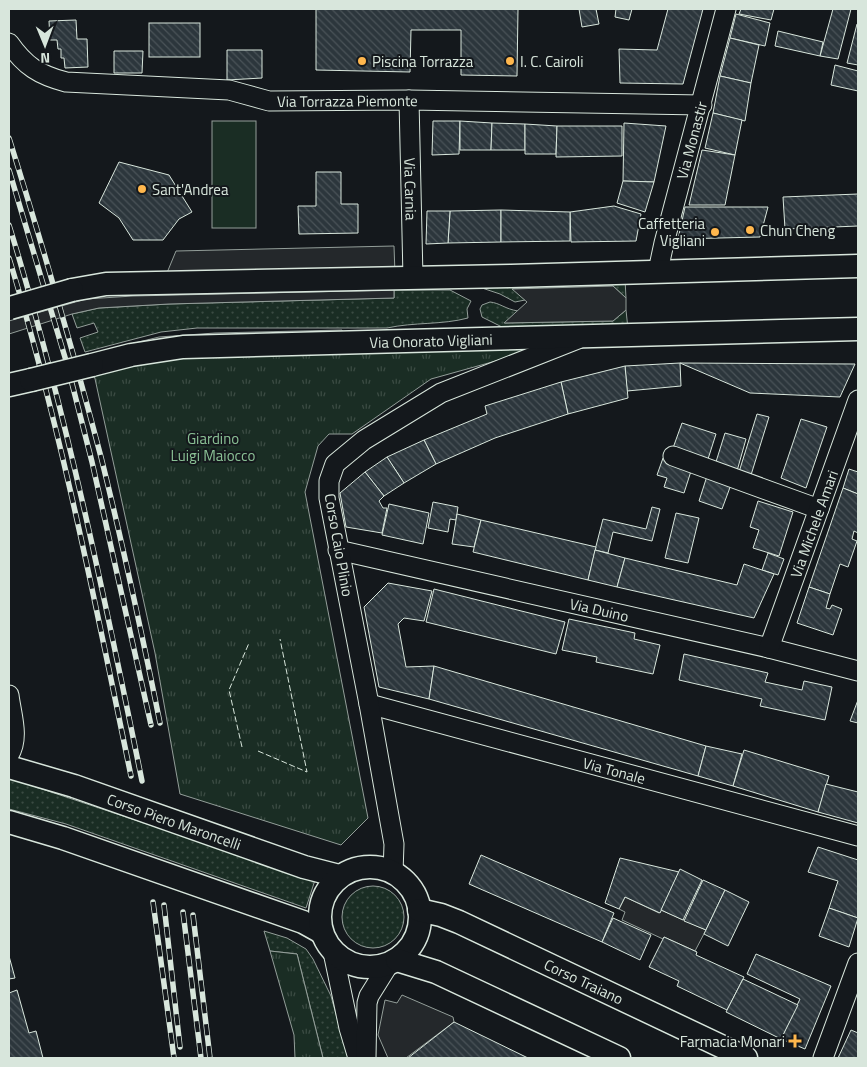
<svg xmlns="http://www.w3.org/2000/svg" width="867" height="1067" font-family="'Titillium Web',sans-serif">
  <defs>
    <pattern id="grass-dots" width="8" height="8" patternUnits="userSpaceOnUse" patternTransform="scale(1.25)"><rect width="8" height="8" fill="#1a2d24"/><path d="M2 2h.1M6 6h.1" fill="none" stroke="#3b4b43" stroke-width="1.8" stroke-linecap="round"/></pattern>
    <pattern id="park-tufts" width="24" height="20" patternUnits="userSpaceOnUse" patternTransform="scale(1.25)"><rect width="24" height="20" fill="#1a2d24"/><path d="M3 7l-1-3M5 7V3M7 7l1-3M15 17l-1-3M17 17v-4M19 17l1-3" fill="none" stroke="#3b4b43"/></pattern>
    <pattern id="building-back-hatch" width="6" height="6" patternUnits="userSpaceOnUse" patternTransform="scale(1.25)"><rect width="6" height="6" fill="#2c363c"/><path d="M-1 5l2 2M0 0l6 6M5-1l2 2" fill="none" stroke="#4a5358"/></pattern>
  </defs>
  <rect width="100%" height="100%" fill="#14181c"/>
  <g fill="url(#grass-dots)" stroke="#939e99">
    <path d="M625 279 626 298 613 286 513 289 525 300 515 302 500 294 476 286Z"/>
    <path d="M394 290H450L471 301 467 309 468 318C442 325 414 322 387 328H197L161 332 85 352 80 338 98 332 94 323 77 328 72 314 99 308 169 304 394 298Z"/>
    <path d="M490 302C500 303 505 309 518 311L505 323 613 321 626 310 628 329 502 327 482 317 480 309 482 305Z"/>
    <path d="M9 778 315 880 306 908 66 824 9 809Z"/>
    <circle cx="373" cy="917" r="31"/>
    <path d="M264 931 287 938 306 949 313 959 331 996 348 1058H323L297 954 270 951Z"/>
  </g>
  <g fill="url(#park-tufts)" stroke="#939e99">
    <path d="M582 337 431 379 352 434H329L318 446 305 492 368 818 341 845 180 794 155 653 92 365 131 355Z"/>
    <path d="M270 951 297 954 323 1058H295L294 1035Z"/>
  </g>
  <rect fill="#1a2d24" stroke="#939e99" x="212" y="121" width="44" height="107"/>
  <g fill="#24282b" stroke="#939e99">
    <path d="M394 246 395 274 164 280 176 251Z"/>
    <path d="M613 286 626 298V310L613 321 504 323 527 302 512 289Z"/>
    <path d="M394 290V298L169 304 99 308 72 314 9 334V321L86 299 133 296Z"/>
    <path d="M342 330 343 334 9 374 159 337 215 333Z"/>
    <path d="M625 897 659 913 661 910 706 930 695 951 664 937 663 939 622 920 625 912 619 909Z"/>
    <path d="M402 995 453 1017 454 1022 406 1058H388L378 1035 385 1000 397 1003Z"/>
  </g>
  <g fill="url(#building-back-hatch)" stroke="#d8e6dc">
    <path d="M316 9H536H518L517 76 461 75V30H411L410 72 316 70Z"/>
    <path d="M579 9H596L599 24 582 27Z"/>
    <path d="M616 9H632L629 20 615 17Z"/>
    <path d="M668 9H703L683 84 620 83 619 49 657 50Z"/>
    <path d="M741 9H774L771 20 739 14Z"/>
    <path d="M833 9H851L838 59 820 56Z"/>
    <path d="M736 14 770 23 765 46 730 38Z"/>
    <path d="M76 20 77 39H87L88 67 65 68 64 58H61V49H58L57 40H50L49 21Z"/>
    <rect x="149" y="23" width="51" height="34"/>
    <path d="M857 24H858V65L847 63Z"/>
    <path d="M778 31 823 42 820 56 775 46Z"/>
    <path d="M730 38 759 45 751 83 720 76Z"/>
    <path d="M227 50H262V78L227 80Z"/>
    <path d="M114 51H143L142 73H114Z"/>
    <path d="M835 65 858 71V91L831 85Z"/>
    <path d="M720 76 751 83 745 121 713 113Z"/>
    <path d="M713 113 742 120 735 155 705 148Z"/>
    <path d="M433 121H460L459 154 432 155Z"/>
    <path d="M460 121 492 123 491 150H460Z"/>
    <path d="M492 123 525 124V150H491Z"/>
    <path d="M624 123 666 126 654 182 623 181Z"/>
    <path d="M525 124 557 126 556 154H525Z"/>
    <path d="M557 126H622V156L556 157Z"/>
    <path d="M702 150 735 155 725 205H689Z"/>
    <path d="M119 162 169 175 192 212 179 219 163 240H133L119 218 99 203Z"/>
    <path d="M316 172H341V204H358V233L299 234 298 206H316Z"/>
    <path d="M623 181 654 182 645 212 617 203Z"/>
    <path d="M858 194V226L785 229 783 197Z"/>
    <path d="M614 206 641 214 636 241 571 242 570 212Z"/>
    <path d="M685 207H768L760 237 678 239Z"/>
    <path d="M501 210V242L448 243 450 211Z"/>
    <path d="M501 210 570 212V241L501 242Z"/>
    <path d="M427 211H450L448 243 426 244Z"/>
    <path d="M680 363 855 364 840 397 750 393Z"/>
    <path d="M680 363 681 386 627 391 625 366Z"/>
    <path d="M625 366 628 398 568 414 561 382Z"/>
    <path d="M561 382 568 414 495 438 436 464 424 440 487 414 485 406Z"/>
    <path d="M757 414 769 417 751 475 739 472Z"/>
    <path d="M801 419 827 427 806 488 781 478Z"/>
    <path d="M682 423 716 434 708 459 673 448Z"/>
    <path d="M725 433 746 439 737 471 715 465Z"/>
    <path d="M424 440 436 464 404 483 387 457Z"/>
    <path d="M387 457 404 483 384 496 365 472Z"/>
    <path d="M663 458 692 468 684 493 664 487 667 478 657 475Z"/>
    <path d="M849 469 858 472V494L843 488Z"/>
    <path d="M365 472 384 496 379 501 383 508H387L382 533 346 527 340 493Z"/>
    <path d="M708 473 732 482 722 509 699 501Z"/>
    <path d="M843 488 858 494V533L854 531 852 539 857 541 848 567 840 564 830 594 809 587Z"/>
    <path d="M758 501 793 512 779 556 753 548 759 530 750 527Z"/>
    <path d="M433 502 458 507 456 520 450 519 448 532 428 528Z"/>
    <path d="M389 504 429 513 423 544 382 535Z"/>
    <path d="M652 507 660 509 652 541 613 532 608 553 595 550 603 519 646 529Z"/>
    <path d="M676 513 699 518 688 563 665 558Z"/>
    <path d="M457 514 481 520 474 547 452 544Z"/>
    <path d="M481 520 596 547 588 580 473 552Z"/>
    <path d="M595 550 625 558 617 587 588 580Z"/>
    <path d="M768 553 784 559 778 575 762 570Z"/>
    <path d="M625 558 737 585 744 564 774 574 754 618 617 587Z"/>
    <path d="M388 583 432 591 424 621 404 618 398 624 406 667 434 666 429 699 379 687 364 607Z"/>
    <path d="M809 587 830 594 826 608 830 609 832 605 842 609 833 635 797 623Z"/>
    <path d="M434 589 565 622 556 654 426 622Z"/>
    <path d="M569 619 635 633 634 639 660 645 653 674 596 662 597 657 562 650Z"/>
    <path d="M684 654 768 673 765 682 802 690 804 681 832 687 825 720 760 706 762 699 679 680Z"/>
    <path d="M434 666 706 746 698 776 429 699Z"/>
    <path d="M858 700V723L850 721Z"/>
    <path d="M706 746 742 754 733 786 698 776Z"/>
    <path d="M744 750 829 776 818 812 733 786Z"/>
    <path d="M826 784 858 792V823L818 812Z"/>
    <path d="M818 847 858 860V918L829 908 838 881 808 872Z"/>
    <path d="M481 855 614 913 602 942 469 884Z"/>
    <path d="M620 858 679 872 660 913 625 897 619 909 605 903Z"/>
    <path d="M680 869 702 880 683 920 661 910Z"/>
    <path d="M703 880 725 890 706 930 684 921Z"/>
    <path d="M725 890 749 902 728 946 704 934Z"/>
    <path d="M829 908 858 918 849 947 819 936Z"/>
    <path d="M613 918 651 935 640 960 602 942Z"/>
    <path d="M664 937 697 952 696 955 744 977 727 1010 677 986 679 981 649 967Z"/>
    <path d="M756 954 831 986 805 1049 781 1039 800 999 747 974Z"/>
    <path d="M9 956 15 978 9 979Z"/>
    <path d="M743 979 798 1005 781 1039 726 1012Z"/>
    <path d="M17 990 29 1033 36 1031 43 1058H9V993Z"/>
    <path d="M454 1022 528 1058H408Z"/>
    <path d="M851 1030 858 1033V1058H838Z"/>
  </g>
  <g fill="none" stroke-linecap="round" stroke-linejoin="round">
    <defs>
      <g id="minor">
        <path id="s1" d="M9 43C25 66 39 75 66 82L229 90 269 101 409 100 702 105"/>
        <path id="s2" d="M409 100 413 278"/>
        <path id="s3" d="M658 271 664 243 726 9"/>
        <path d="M673 456 819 509"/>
        <path id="s4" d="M338 550 769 648 858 671"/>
        <path id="s5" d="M769 648 858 400"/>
        <path d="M9 695C11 713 20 738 9 755"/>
        <path id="s6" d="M369 704 858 836"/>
        <path d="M393 873 394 844 369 704 329 498V481L335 464 364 440 441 393 578 339"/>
        <path d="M333 952 349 1028 358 1058"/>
        <path d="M366 1058 367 1003 369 996 389 964"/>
        <path d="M823 1058 858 963"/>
      </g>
      <g id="major">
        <path d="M72 290 106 284 511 276 858 266"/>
        <path id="s7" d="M92 365 131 355 183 347 858 329"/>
        <path d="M9 385 31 380"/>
        <path id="s8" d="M9 767 74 786 304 867 339 876"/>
        <path d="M9 822 63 838 303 922 321 932"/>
        <circle cx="370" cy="917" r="50"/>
        <path id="s9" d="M419 910 441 915 459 922 746 1058"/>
        <path d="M397 960 436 972 619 1058"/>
      </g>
    </defs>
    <use href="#minor" stroke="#d8e6dc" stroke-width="21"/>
    <use href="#major" stroke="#d8e6dc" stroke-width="25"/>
    <use href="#minor" stroke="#14181c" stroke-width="19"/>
    <use href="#major" stroke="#14181c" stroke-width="22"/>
    <defs>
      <g id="rail">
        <path d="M9 138C42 244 73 350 101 457 123 545 142 634 160 723"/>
        <path d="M9 170 67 364 92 462 151 725"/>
        <path d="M9 225C65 407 104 594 142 781"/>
        <path d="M9 258C61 428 95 602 131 776"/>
        <path d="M153 902 174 1058"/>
        <path d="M164 905 180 1047"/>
        <path d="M183 912 201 1058"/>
        <path d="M193 915 210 1058"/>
      </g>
    </defs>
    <use href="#rail" stroke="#d8e6dc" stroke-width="5.5"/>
    <use href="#rail" stroke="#14181c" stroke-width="4" stroke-dasharray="11" stroke-linecap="butt"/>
    <defs>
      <g id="major-bridge">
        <path d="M10 308 72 290"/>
        <path d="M31 380 92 365"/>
      </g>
    </defs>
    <use href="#major-bridge" stroke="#d8e6dc" stroke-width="25" stroke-linecap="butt"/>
    <use href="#major-bridge" stroke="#14181c" stroke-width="22"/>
    <g stroke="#d8e6dc" stroke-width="1" stroke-dasharray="6 2.5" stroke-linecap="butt">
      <path d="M242 747 229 690 249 643"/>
      <path d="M258 751 307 772 280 639"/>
    </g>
  </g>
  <g fill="#ffb74d" stroke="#14181c" stroke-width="2">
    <circle cx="362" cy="61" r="5"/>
    <circle cx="510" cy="61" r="5"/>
    <circle cx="142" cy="189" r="5"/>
    <circle cx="750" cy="230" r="5"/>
    <circle cx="715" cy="232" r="5"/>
    <path d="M792.5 1033.5h5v5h5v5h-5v5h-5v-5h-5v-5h5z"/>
  </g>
  <g text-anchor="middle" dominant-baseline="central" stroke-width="4" stroke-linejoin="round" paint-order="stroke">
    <g font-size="15" fill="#d8e6dc" stroke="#14181c" text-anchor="start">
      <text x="372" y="61">Piscina Torrazza</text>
      <text x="520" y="61">I. C. Cairoli</text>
      <text x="152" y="189">Sant'Andrea</text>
      <text x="705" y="223" text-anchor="end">Caffetteria<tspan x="705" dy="17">Vigliani</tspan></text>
      <text x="760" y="230">Chun Cheng</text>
      <text x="785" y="1041" text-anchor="end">Farmacia Monari</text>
    </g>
    <g font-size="15" fill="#d8e6dc" stroke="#14181c">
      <text stroke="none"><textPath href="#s1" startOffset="354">Via Torrazza Piemonte</textPath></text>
      <text stroke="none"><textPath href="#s3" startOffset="135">Via Monastir</textPath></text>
      <text stroke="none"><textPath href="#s2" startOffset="89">Via Carnia</textPath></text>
      <text stroke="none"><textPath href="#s7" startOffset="341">Via Onorato Vigliani</textPath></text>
      <text stroke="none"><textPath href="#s5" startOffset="132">Via Michele Amari</textPath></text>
      <text transform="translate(339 545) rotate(80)">Corso Caio Plinio</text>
      <text stroke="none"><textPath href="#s4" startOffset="268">Via Duino</textPath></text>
      <text stroke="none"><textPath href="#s6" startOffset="254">Via Tonale</textPath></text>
      <text stroke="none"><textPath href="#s8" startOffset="174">Corso Piero Maroncelli</textPath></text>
      <text stroke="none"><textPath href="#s9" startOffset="180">Corso Traiano</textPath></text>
    </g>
    <g font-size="15" fill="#8ac095" stroke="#14181c">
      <text x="213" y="438">Giardino<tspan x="213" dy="17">Luigi Maiocco</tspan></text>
    </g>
  </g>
  <rect width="867" height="1067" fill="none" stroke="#d8e6dc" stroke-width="20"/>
  <g transform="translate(45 45) rotate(179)" stroke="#14181c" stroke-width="4" paint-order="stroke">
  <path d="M0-4L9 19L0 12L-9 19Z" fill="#d8e6dc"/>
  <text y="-8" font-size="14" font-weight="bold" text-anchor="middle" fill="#d8e6dc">N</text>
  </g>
</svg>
